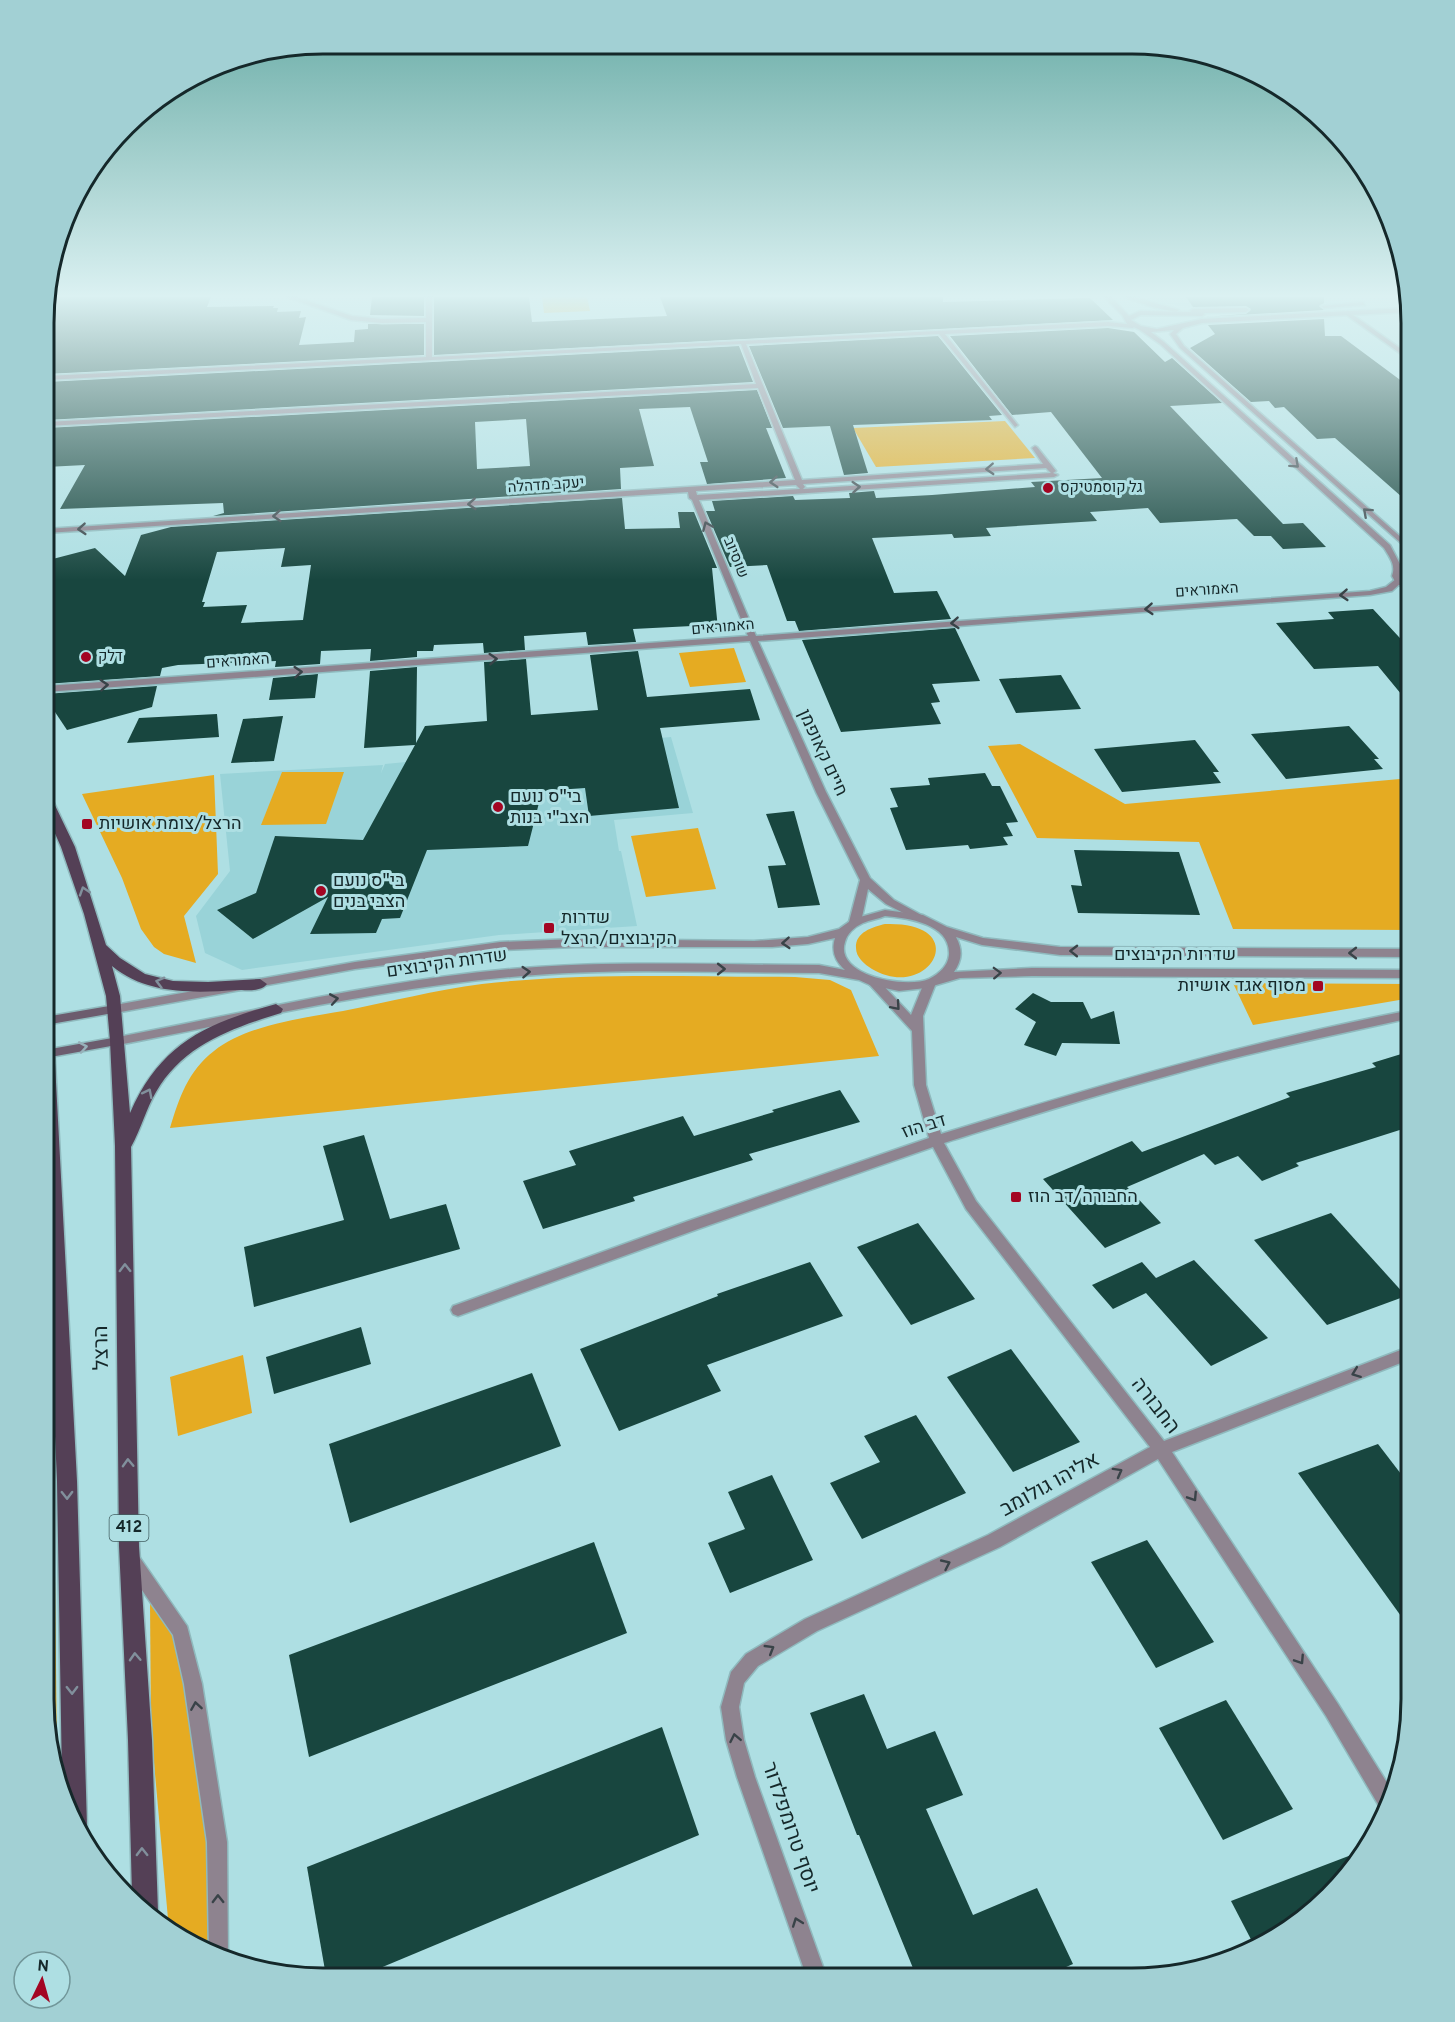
<svg xmlns="http://www.w3.org/2000/svg" width="1455" height="2022" font-family="Overpass,Heebo,sans-serif">
  <rect width="100%" height="100%" fill="#aedfe3"/>
  <g fill="#99d3d8">
    <path d="M1147 297H1289L1300 305 1217 310 1159 303Z"/>
    <path d="M671 737 693 813 614 820 619 851H621L637 926 499 935 242 970 205 953 196 916 230 871 220 774 383 765 381 773 385 764Z"/>
  </g>
  <g fill="#e5ab22">
    <path d="M542 297H587L590 311 544 313Z"/>
    <path d="M1005 421 1035 458 876 467 853 428Z"/>
    <path d="M734 648 746 682 690 687 679 653Z"/>
    <path d="M1020 744 1125 804 1411 778V842L1408 843 1411 850V930L1233 929 1199 842 1037 838 988 746Z"/>
    <path d="M282 772H344L326 824 261 825Z"/>
    <path d="M214 775 218 874 184 916 196 963 164 954 154 947 141 929 122 878 82 794Z"/>
    <path d="M698 828 716 889 646 897 631 836Z"/>
    <path d="M885 924C975 921 930 1003 872 969 864 964 856 957 856 948 855 932 873 927 885 924Z"/>
    <path d="M795 977 830 980 851 990 879 1056 170 1128C179 1098 188 1071 214 1051 246 1025 304 1018 343 1011 389 1002 435 990 482 984 585 972 691 977 795 977Z"/>
    <path d="M1233 983 1411 984V998L1253 1025Z"/>
    <path d="M44 1298 54 1481 57 1758 44 1699Z"/>
    <path d="M243 1355 252 1413 178 1436 170 1377Z"/>
    <path d="M150 1601 174 1636 186 1686 209 1845 211 1954 169 1930 151 1729Z"/>
  </g>
  <g fill="#18463f" fill-rule="evenodd">
    <path d="M46 297H211L207 307 274 306 273 308H278L277 312 301 311 299 318 306 317 299 345 354 342 355 330 368 329V324H424V355L46 374Z"/>
    <path d="M372 297H424V316L370 315Z"/>
    <path d="M434 297H529L532 322 667 316 660 297H943V302L1090 298 1113 320 434 355Z"/>
    <path d="M1186 297H1324V303L1319 306 1324 310 1205 317 1246 314 1251 309 1246 306 1193 307Z"/>
    <path d="M1324 319 1325 336H1341L1411 388V505L1335 438 1317 439 1284 407 1275 408 1269 401 1251 402 1190 348 1215 334 1208 325Z"/>
    <path d="M1108 328 1134 332 1165 362 1172 358 1222 403 1170 406 1283 524 1303 523 1326 547 1283 549 1271 536H1254L1237 519 1160 523 1148 508 1090 512 1097 521 986 528 991 536 954 538 952 534 872 538 894 593 937 591 951 619 799 631 795 621H787L767 565 730 567 706 511H715L712 501 793 496 795 500 850 498 849 493 874 491 876 498 932 495 1035 487 1031 482 1102 478 1051 412 1012 415 950 336Z"/>
    <path d="M938 336 1002 415 989 416 992 420 853 425 868 473 844 475 830 426 783 428 749 346Z"/>
    <path d="M739 346 753 382 46 420V382Z"/>
    <path d="M757 390 772 428H766L786 478 707 484 700 462H708L690 407 639 409 654 466 620 468 621 489 213 516 224 513 223 503 60 509 85 465 46 467V428ZM526 419 530 466 477 469 475 422Z"/>
    <path d="M622 498 625 529 680 528 678 512H694L717 568H712L718 629H692V626L633 629 636 642 588 645 586 632 524 636 525 650 484 653 483 643 434 645 433 651H417V657L370 661 371 649 321 651 320 664 275 667 276 661 178 665 162 668 160 676 45 684V561L95 548 125 576 141 535 171 527ZM285 548 281 567 311 565 303 620 241 623 247 605 203 607 205 602H202L217 552Z"/>
    <path d="M1373 609 1411 650V706L1378 666 1314 669 1276 623 1334 619 1328 612Z"/>
    <path d="M955 628 980 681 932 684 940 702 931 703 941 724 841 732 802 640Z"/>
    <path d="M638 651 647 697 750 689 760 720 660 728 679 808 589 816 585 788 542 791 528 846 427 850 400 918 382 919 376 933 310 934 328 897 253 939 217 910 256 893 275 836 363 840 415 745 364 748 370 671 417 667 416 743 425 726 487 721 484 662 526 659 531 715 598 710 590 655Z"/>
    <path d="M318 674 315 698 269 700 273 678Z"/>
    <path d="M1061 675 1081 709 1016 713 999 679Z"/>
    <path d="M157 686 152 707 67 730 45 697V694Z"/>
    <path d="M217 714 219 737 127 743 139 718Z"/>
    <path d="M283 716 274 761 231 763 243 719Z"/>
    <path d="M1349 726 1379 759H1374L1383 769 1286 779 1251 734Z"/>
    <path d="M1195 740 1219 772H1213L1221 783 1122 792 1094 749Z"/>
    <path d="M985 773 992 786H1000L1018 822 1006 823 1013 836 1003 837 1008 845 970 849 968 845 906 850 890 808 898 807 890 788 930 785 928 778Z"/>
    <path d="M794 811 820 905 778 908 768 866 786 865 766 814Z"/>
    <path d="M1074 850 1179 852 1200 915 1078 913 1071 885 1082 886Z"/>
    <path d="M1033 993 1051 1002H1083L1091 1019 1114 1011 1120 1044 1062 1043 1056 1056 1024 1045 1036 1022 1015 1009Z"/>
    <path d="M1411 1051V1123L1406 1128 1296 1163 1299 1166 1262 1181 1238 1156 1215 1165 1204 1154 1127 1187 1161 1223 1105 1248 1043 1179 1132 1141 1142 1152 1290 1097 1286 1093 1376 1067 1372 1063Z"/>
    <path d="M840 1090 860 1122 749 1154 753 1160 633 1197 635 1201 543 1229 523 1181 576 1165 569 1151 683 1116 694 1136 774 1112 772 1110Z"/>
    <path d="M364 1135 390 1219 446 1204 460 1249 254 1307 244 1247 344 1220 323 1146Z"/>
    <path d="M1331 1213 1406 1296 1327 1325 1254 1240Z"/>
    <path d="M918 1223 975 1299 911 1325 857 1247Z"/>
    <path d="M1194 1260 1268 1338 1211 1366 1146 1293 1113 1309 1092 1285 1142 1262 1156 1278Z"/>
    <path d="M810 1262 843 1316 707 1365 721 1391 619 1431 580 1349 718 1296 717 1294Z"/>
    <path d="M361 1327 371 1364 274 1394 266 1357Z"/>
    <path d="M1011 1349 1080 1442 1013 1472 947 1377Z"/>
    <path d="M532 1373 561 1446 350 1523 329 1444Z"/>
    <path d="M916 1415 966 1493 862 1539 830 1483 880 1462 864 1436Z"/>
    <path d="M1378 1444 1411 1487V1630L1298 1473Z"/>
    <path d="M772 1475 813 1560 730 1593 708 1543 745 1529 728 1492Z"/>
    <path d="M1147 1540 1214 1642 1156 1668 1091 1562Z"/>
    <path d="M594 1542 627 1633 309 1757 289 1655Z"/>
    <path d="M864 1694 887 1749 935 1731 963 1795 926 1809 973 1915 1037 1888 1073 1964 1041 1978H917L859 1835H857L810 1713Z"/>
    <path d="M1226 1700 1293 1809 1223 1840 1159 1728Z"/>
    <path d="M662 1727 699 1835 361 1976H326L307 1867Z"/>
    <path d="M1367 1849 1316 1909 1256 1949 1231 1901Z"/>
  </g>
  <g fill="none" stroke-linecap="round" stroke-linejoin="round">
    <defs>
      <g id="minor">
        <path d="M287 297H296L352 316 382 319 426 318V297H432V357L1108 322 1135 325 1133 328 1108 326 945 334 1017 424 1018 425 1015 427 939 334 746 344 802 480 1043 464 1032 448 1035 446 1037 447 1056 471 1053 473 1058 475 1054 477 699 500 756 636 1370 591 1386 587 1396 579 1403 581 1392 591 1370 595 758 641 826 792 870 878 894 900 925 917 919 920 915 919 886 904 868 889 861 922 855 926 849 922 860 880 816 792 750 641 45 692V686L748 636 692 500 689 498 688 492 46 533V529L795 480 758 388 46 426V422L756 384 741 344 46 380V376L426 357V322L382 323 351 320ZM1046 468 1051 473 803 489 805 487 803 484ZM796 485 800 489 697 495 696 491Z"/>
        <path d="M1345 312H1349L1411 356V361L1345 314Z"/>
        <path d="M930 979 936 983 923 1016 926 1085 941 1134C1096 1086 1252 1041 1411 1010V1018C1329 1036 1248 1053 1167 1076 1092 1096 1018 1120 944 1143L976 1201 1164 1441 1411 1346V1359L1172 1452 1338 1704 1394 1794 1385 1812 1382 1811 1326 1716 1158 1459 1000 1547 817 1631 758 1666 744 1683 739 1707 744 1740 755 1777 827 1978H807L737 1777 726 1740 721 1707 731 1672 746 1654 805 1619 988 1535 1150 1447 966 1209 933 1147 698 1229 458 1316 453 1314 451 1310 453 1306 688 1221 929 1138 914 1085 912 1031 869 984 875 980 879 981 911 1015 924 983Z"/>
        <path d="M132 1553 138 1555 187 1626 202 1684 227 1842 228 1960 209 1953 207 1842 184 1684 173 1635 126 1567 124 1561 126 1555Z"/>
      </g>
      <g id="tertiary">
        <path d="M1104 297H1111L1129 316 1140 311 1191 312 1190 311 1193 309 1246 308 1249 310 1246 312 1203 313 1205 314 1202 316 1141 315 1131 320 1141 326 1157 329 1202 319 1408 308V312L1202 323 1183 328 1176 334 1184 346 1411 546V552L1180 348 1170 334 1174 330 1151 332 1164 342 1390 545 1401 566 1411 562V567L1402 571 1400 576 1411 586V592L1396 583 1392 576C1396 565 1390 558 1384 548L1160 344 1140 330 1127 324 1122 315Z"/>
        <path d="M1125 297H1134L1179 310 1176 312 1152 307Z"/>
        <path d="M1363 302 1365 305 1324 308 1321 306Z"/>
        <path d="M885 910 923 915 947 927 983 938 1060 947 1411 949V957L1060 955 982 945 956 937C963 950 962 960 954 972L1032 968 1411 970V978L1032 976 960 978 926 988 899 991 870 985 859 980 819 973C717 973 612 967 511 977 379 989 248 1020 118 1045L112 1041 118 1037C248 1012 379 981 511 969 613 960 717 965 819 965L845 970C835 961 831 951 835 938L808 944 772 947H575L500 950 355 969 115 1013 109 1009 115 1005 355 962 500 942 575 939 754 941 808 937 839 929 853 919ZM885 916C909 918 951 924 949 955 948 966 939 974 929 979 906 989 834 976 845 942 847 934 854 927 863 923 870 920 878 919 885 916Z"/>
      </g>
      <g id="secondary">
        <path d="M115 1005 119 1006 121 1009 119 1012 45 1025V1017Z"/>
        <path d="M118 1037 122 1038 124 1041 122 1044 45 1058V1050Z"/>
      </g>
      <g id="primary">
        <path d="M45 793 51 797 75 847 106 945 120 958 145 974 173 981 208 982 260 979 267 984C261 992 246 990 237 990 195 993 147 995 112 966L120 996 130 1113C161 1043 205 1024 276 1004L283 1009 281 1013C232 1028 183 1045 156 1092 146 1109 141 1129 131 1147L139 1546 152 1740 158 1911 153 1920 132 1895 128 1740 119 1546 115 1146 110 1041 106 996 84 914 61 847 45 811Z"/>
        <path d="M45 1020 53 1025 77 1481 87 1826 83 1835 72 1822 62 1779 57 1481 44 1188Z"/>
      </g>
    </defs>
    <use href="#minor" stroke="#8fbabe" stroke-width="3"/>
    <use href="#tertiary" stroke="#8fbabe" stroke-width="3"/>
    <use href="#secondary" stroke="#8fbabe" stroke-width="3"/>
    <use href="#primary" stroke="#8fbabe" stroke-width="3"/>
    <use href="#minor" fill="#8e838f" fill-rule="evenodd"/>
    <use href="#tertiary" fill="#8e838f" fill-rule="evenodd"/>
    <use href="#secondary" fill="#6c5c6e" fill-rule="evenodd"/>
    <use href="#primary" fill="#544056" fill-rule="evenodd"/>
  </g>
  <defs><path id="oneway-chevron" d="M-2-3.5L2.5 0L-2 3.5" fill="none" stroke-width="1.6" stroke-linecap="round" stroke-linejoin="round" transform="scale(1.5)"/></defs>
  <g stroke="#394348">
    <use href="#oneway-chevron" transform="translate(1295 464) rotate(42)"/>
    <use href="#oneway-chevron" transform="translate(990 469) rotate(177)"/>
    <use href="#oneway-chevron" transform="translate(774 482) rotate(176)"/>
    <use href="#oneway-chevron" transform="translate(856 487) rotate(-4)"/>
    <use href="#oneway-chevron" transform="translate(472 504) rotate(176)"/>
    <use href="#oneway-chevron" transform="translate(1367 512) rotate(-138)"/>
    <use href="#oneway-chevron" transform="translate(277 516) rotate(176)"/>
    <use href="#oneway-chevron" transform="translate(707 526) rotate(-113)"/>
    <use href="#oneway-chevron" transform="translate(82 529) rotate(176)"/>
    <use href="#oneway-chevron" transform="translate(1344 595) rotate(176)"/>
    <use href="#oneway-chevron" transform="translate(1149 609) rotate(176)"/>
    <use href="#oneway-chevron" transform="translate(955 623) rotate(176)"/>
    <use href="#oneway-chevron" transform="translate(493 659) rotate(-4)"/>
    <use href="#oneway-chevron" transform="translate(298 672) rotate(-4)"/>
    <use href="#oneway-chevron" transform="translate(104 685) rotate(-4)"/>
    <use href="#oneway-chevron" transform="translate(786 943) rotate(176)"/>
    <use href="#oneway-chevron" transform="translate(1074 951) rotate(-179)"/>
    <use href="#oneway-chevron" transform="translate(1353 953) rotate(-180)"/>
    <use href="#oneway-chevron" transform="translate(721 969)"/>
    <use href="#oneway-chevron" transform="translate(526 972) rotate(-4)"/>
    <use href="#oneway-chevron" transform="translate(997 973) rotate(-2)"/>
    <use href="#oneway-chevron" transform="translate(334 999) rotate(-10)"/>
    <use href="#oneway-chevron" transform="translate(896 1006) rotate(49)"/>
    <use href="#oneway-chevron" transform="translate(1356 1373) rotate(159)"/>
    <use href="#oneway-chevron" transform="translate(1118 1472) rotate(-29)"/>
    <use href="#oneway-chevron" transform="translate(1193 1497) rotate(57)"/>
    <use href="#oneway-chevron" transform="translate(946 1564) rotate(-25)"/>
    <use href="#oneway-chevron" transform="translate(770 1649) rotate(-31)"/>
    <use href="#oneway-chevron" transform="translate(1300 1660) rotate(57)"/>
    <use href="#oneway-chevron" transform="translate(196 1706) rotate(-99)"/>
    <use href="#oneway-chevron" transform="translate(735 1738) rotate(-101)"/>
    <use href="#oneway-chevron" transform="translate(218 1899) rotate(-91)"/>
    <use href="#oneway-chevron" transform="translate(797 1922) rotate(-110)"/>
  </g>
  <g stroke="#81909c">
    <use href="#oneway-chevron" transform="translate(84 891) rotate(-108)"/>
    <use href="#oneway-chevron" transform="translate(160 982) rotate(-165)"/>
    <use href="#oneway-chevron" transform="translate(148 1093) rotate(-63)"/>
    <use href="#oneway-chevron" transform="translate(125 1268) rotate(-91)"/>
    <use href="#oneway-chevron" transform="translate(128 1463) rotate(-92)"/>
    <use href="#oneway-chevron" transform="translate(67 1495) rotate(89)"/>
    <use href="#oneway-chevron" transform="translate(135 1657) rotate(-93)"/>
    <use href="#oneway-chevron" transform="translate(72 1690) rotate(89)"/>
    <use href="#oneway-chevron" transform="translate(142 1852) rotate(-91)"/>
  </g>
  <use stroke="#97b1ba" href="#oneway-chevron" transform="translate(83 1047) rotate(-10)"/>
  <linearGradient id="sky" x2="0" y2="1"><stop stop-color="#66aaa4"/><stop offset="0.51" stop-color="#dbf1f2"/><stop offset="1" stop-color="#dbf1f2" stop-opacity="0"/></linearGradient>
  <rect width="1455" height="580" fill="url(#sky)"/>
  <g fill="#a30522" stroke="#aedfe3" stroke-width="2">
    <circle cx="1048" cy="488" r="6"/>
    <circle cx="86" cy="657" r="6"/>
    <circle cx="498" cy="807" r="6"/>
    <rect x="81" y="818" width="12" height="12" rx="3"/>
    <circle cx="321" cy="891" r="6"/>
    <rect x="543" y="922" width="12" height="12" rx="3"/>
    <rect x="1312" y="980" width="12" height="12" rx="3"/>
    <rect x="1010" y="1191" width="12" height="12" rx="3"/>
  </g>
  <g text-anchor="middle" dominant-baseline="central" stroke-width="6" stroke-linejoin="round" paint-order="stroke">
    <g font-size="15" fill="#15282a" stroke="#aedfe3">
      <text transform="translate(546 486) rotate(-4)">יעקב מדהלה</text>
      <text transform="translate(735 558) rotate(68)">שוסיוב</text>
      <text transform="translate(1207 591) rotate(-4)">האמוראים</text>
      <text transform="translate(723 628) rotate(-5)">האמוראים</text>
      <text transform="translate(238 662) rotate(-4)">האמוראים</text>
    </g>
    <g font-size="15" fill="#15282a" stroke="#aedfe3" text-anchor="start">
      <text x="1060" y="488">גל קוסמטיקס</text>
      <text x="98" y="657">דלק</text>
    </g>
    <rect fill="#aedfe3" stroke="#435f62" stroke-width="1.5" x="109.5" y="1515" width="39" height="26" rx="4.5"/>
    <g font-size="16" font-weight="bold" fill="#15282a">
      <text x="129" y="1528">412</text>
    </g>
    <g font-size="18" fill="#15282a" stroke="#aedfe3">
      <text transform="translate(822 753) rotate(65)">חיים קאופמן</text>
      <text x="1175" y="955">שדרות הקיבוצים</text>
      <text transform="translate(447 964) rotate(-8)">שדרות הקיבוצים</text>
      <text transform="translate(924 1127) rotate(-17)">דב הוז</text>
    </g>
    <g font-size="18" fill="#15282a" stroke="#aedfe3" text-anchor="start">
      <text x="510" y="797">בי"ס נועם<tspan x="510" dy="21">הצב"י בנות</tspan></text>
      <text x="99" y="824">הרצל/צומת אושיות</text>
      <text x="333" y="881">בי"ס נועם<tspan x="333" dy="21">הצבי בנים</tspan></text>
      <text x="561" y="918">שדרות<tspan x="561" dy="21">הקיבוצים/הרצל</tspan></text>
      <text x="1306" y="986" text-anchor="end">מסוף אגד אושיות</text>
      <text x="1028" y="1197">החבורה/דב הוז</text>
    </g>
    <g font-size="21" fill="#15282a" stroke="#aedfe3">
      <text transform="translate(102 1348) rotate(-91)">הרצל</text>
      <text transform="translate(1155 1406) rotate(52)">החבורה</text>
      <text transform="translate(1050 1485) rotate(-29)">אליהו גולומב</text>
      <text transform="translate(790 1828) rotate(71)">יוסף טרומפלדור</text>
    </g>
  </g>
  <path d="M0 0H1455V2022H0ZM323 54H1132A269 269 0 0 1 1401 323V1699A269 269 0 0 1 1132 1968H323A269 269 0 0 1 54 1699V323A269 269 0 0 1 323 54Z" fill="#a2d0d4" fill-rule="evenodd"/>
  <path fill="none" stroke="#15282a" stroke-width="3" d="M323 54H1132A269 269 0 0 1 1401 323V1699A269 269 0 0 1 1132 1968H323A269 269 0 0 1 54 1699V323A269 269 0 0 1 323 54Z"/>
  <g transform="translate(42 1980) rotate(5)"><circle r="28" fill="#aedfe3" stroke="#719699" stroke-width="1.5"/>
  <path d="M0-4.5L10 22L0 15L-10 22Z" fill="#a30522"/>
  <text y="-9" font-size="16" font-weight="bold" text-anchor="middle" fill="#15282a">N</text>
  </g>
</svg>
